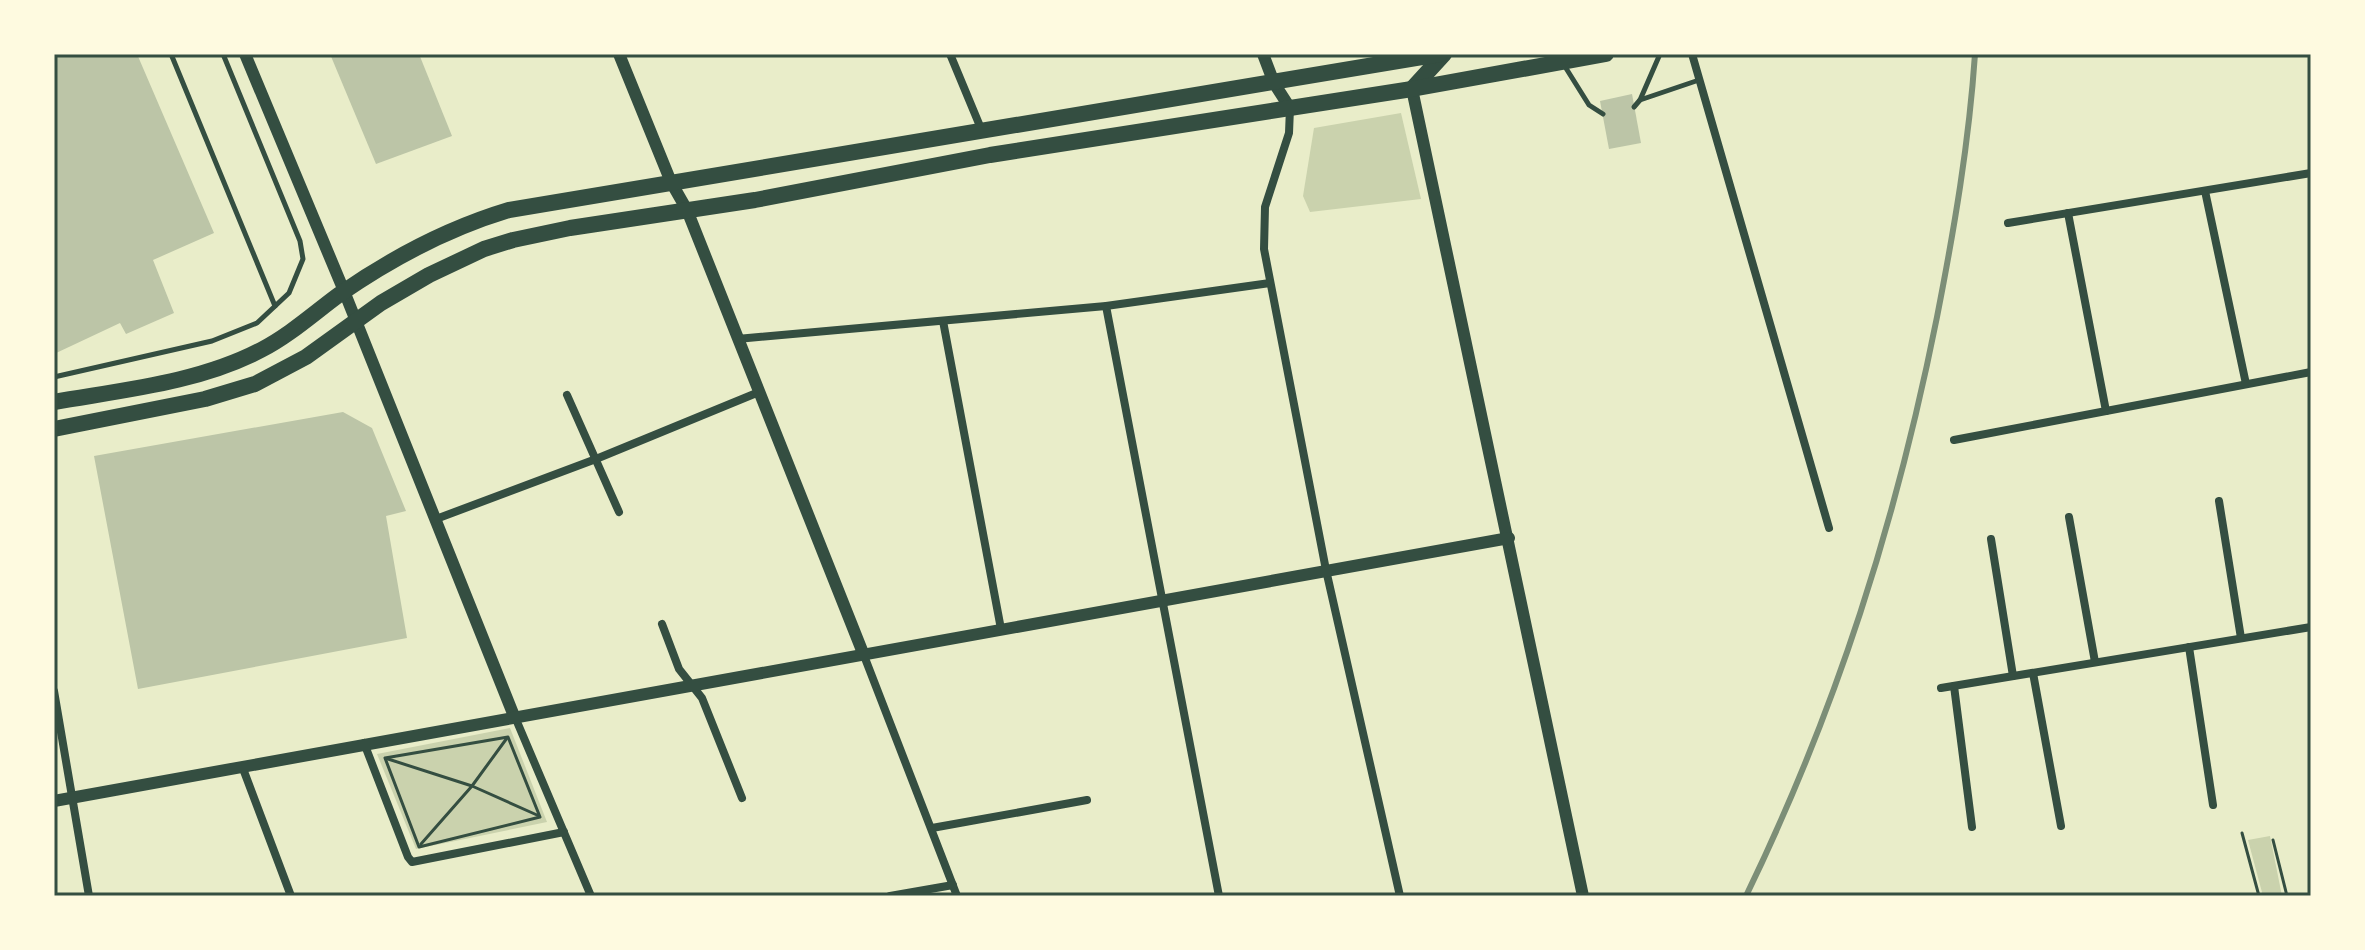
<svg xmlns="http://www.w3.org/2000/svg" width="2365" height="950" font-family="'Golos Text',sans-serif">
  <rect width="100%" height="100%" fill="#e9edc9"/>
  <g fill="#cad2ad">
    <path d="M1401 113 1421 199 1310 212 1303 196 1314 128Z"/>
    <path d="M510 728 547 822 416 849 377 754Z"/>
    <path d="M2270 836 2282 896H2263L2248 840Z"/>
  </g>
  <g fill="#bcc5a7">
    <path d="M54 54H137L214 233 153 260 174 313 126 334 120 323 54 354Z"/>
    <path d="M330 54H419L452 136 376 164Z"/>
    <path d="M1632 94 1641 143 1609 149 1600 101Z"/>
    <path d="M343 412 372 428 406 511 386 516 407 638 138 689 94 456Z"/>
  </g>
  <g fill="none" stroke-linecap="round" stroke-linejoin="round">
    <g stroke="#344e41" stroke-width="3">
      <path d="M508 737 540 817 419 847 385 758Z"/>
      <path d="M388 759 472 786 537 815"/>
      <path d="M2242 833 2259 896"/>
      <path d="M2273 840 2287 896"/>
      <path d="M421 844 472 786 507 738"/>
    </g>
    <g stroke="#344e41" stroke-width="5">
      <path d="M171 54 275 306"/>
      <path d="M1564 65 1589 105 1603 114"/>
      <path d="M1640 100 1699 80"/>
      <path d="M1634 107 1640 100 1660 54"/>
      <path d="M54 377 212 341 257 323 289 293 303 259 300 241 223 54"/>
    </g>
    <g stroke="#344e41" stroke-width="8">
      <path d="M950 54 982 131"/>
      <path d="M1692 54 1829 528"/>
      <path d="M1290 108 1289 133 1265 207 1264 249 1326 570 1400 896"/>
      <path d="M2205 191 2246 384"/>
      <path d="M2068 213 2106 411"/>
      <path d="M2008 223 2311 173"/>
      <path d="M1106 306 1219 896"/>
      <path d="M943 321 1001 629"/>
      <path d="M737 339 1106 306 1270 283"/>
      <path d="M567 395 619 512"/>
      <path d="M1954 440 2311 372"/>
      <path d="M2219 501 2241 638"/>
      <path d="M2069 517 2095 662"/>
      <path d="M436 519 596 459 759 392"/>
      <path d="M1991 539 2013 676"/>
      <path d="M662 624 679 669 702 698 742 798"/>
      <path d="M2189 647 2213 805"/>
      <path d="M863 653 957 896"/>
      <path d="M2033 673 2061 826"/>
      <path d="M1954 686 1972 827"/>
      <path d="M1941 688 2311 627"/>
      <path d="M54 691 89 896"/>
      <path d="M515 717 591 896"/>
      <path d="M364 743 408 857 412 862 564 832"/>
      <path d="M242 766 291 896"/>
      <path d="M932 828 1087 800"/>
      <path d="M890 896 953 885"/>
    </g>
    <g stroke="#344e41" stroke-width="12">
      <path d="M245 54 344 291 514 716"/>
      <path d="M619 54 671 182 687 210 863 653"/>
      <path d="M1263 54 1274 83 1290 108"/>
      <path d="M1412 89 1583 896"/>
      <path d="M54 801 1509 538"/>
    </g>
    <g stroke="#344e41" stroke-width="16">
      <path d="M1412 89 1444 54"/>
      <path d="M54 402C122 390 198 383 261 350 290 335 314 313 340 294 392 258 449 228 509 210L1440 54"/>
      <path d="M54 429 205 399 255 384 306 357 381 303 429 275 484 249 513 240 570 228 755 200 990 155 1412 89 1606 54"/>
    </g>
    <path stroke="#7c8e77" stroke-width="6" d="M1746 896C1837 708 1896 522 1937 317 1954 230 1969 143 1975 54"/>
  </g>
  <rect width="2365" height="950" fill="none" stroke="#fefae0" stroke-width="112"/>
  <rect x="56" y="56" width="2253" height="838" fill="none" stroke="#344e41" stroke-width="3"/>
</svg>
